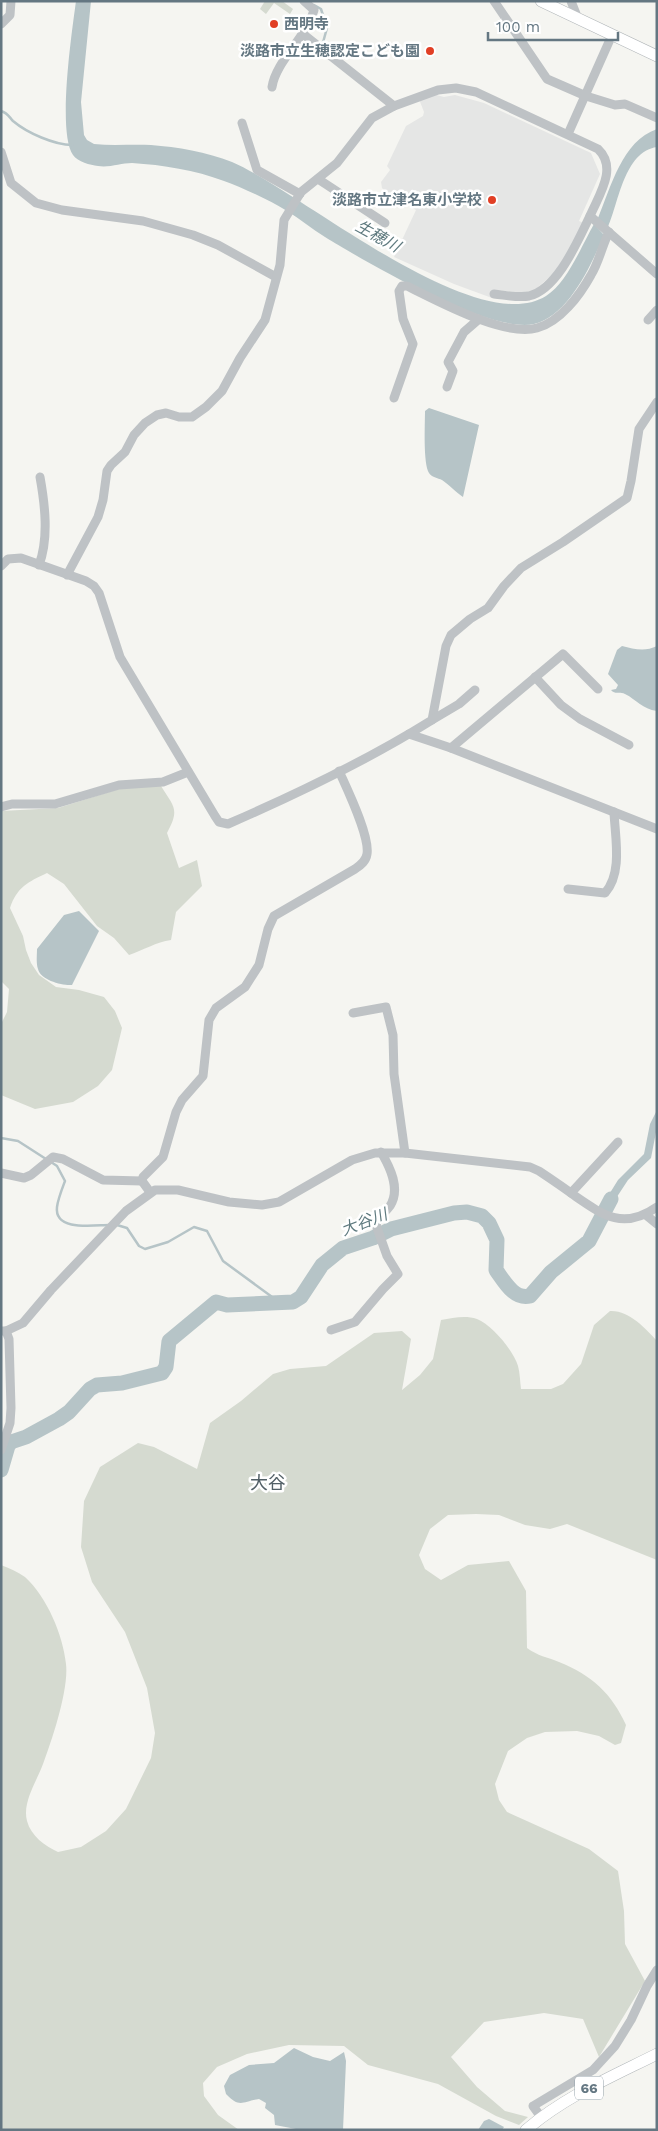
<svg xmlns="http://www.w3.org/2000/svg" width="658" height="2131" font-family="'Work Sans','Noto Sans JP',sans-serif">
  <rect width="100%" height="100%" fill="#f5f5f1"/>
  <path fill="#e5e6e5" d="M433 94 444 97 455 95 484 103 591 153 600 174 579 221 584 223 558 270 532 292 523 293 496 290 492 298 454 284 394 257 416 210 388 195 382 188 381 182 390 170 387 166 406 126 423 116 424 112 419 99Z"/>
  <g fill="#d5dad0">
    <path d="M265 1H282L293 9 290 14 274 3 266 14 260 9Z"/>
    <path d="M161 786C174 807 180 809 167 833L179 868 197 860 202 886 176 912 171 940C156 942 144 950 129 955L114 938 97 926 64 884 47 873C28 882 17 887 10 908L23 936 26 950 31 963 39 975 56 987 79 990 104 997 115 1011 122 1028 112 1070 98 1086 73 1102 35 1109 1 1095V1024L7 1012 9 989 1 981V811L58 808 122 788Z"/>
    <path d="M610 1311C629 1310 645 1328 657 1341V1560L567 1524 550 1529 525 1525 499 1515 476 1514 448 1515 430 1529 419 1555 425 1569 441 1580 468 1565 509 1561 526 1591 527 1648C538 1656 547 1657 559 1662 592 1675 612 1694 626 1725L621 1743 615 1745 599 1736 577 1731 545 1732 527 1738 508 1751 495 1784 499 1800 507 1812 589 1849 618 1871 624 1911 625 1944 645 1981 599 2057 583 2019 544 2013 484 2022 451 2057 477 2087 505 2111 528 2117 519 2125 496 2116 438 2084 368 2065 344 2046 289 2045 247 2054 217 2067 203 2083 204 2096 218 2115 239 2130H1V1565C9 1568 18 1572 25 1577 47 1597 63 1635 66 1664 69 1689 52 1740 43 1764 37 1781 22 1802 27 1821 31 1836 45 1846 58 1852L81 1847 106 1831 126 1809 151 1758 155 1733 147 1688 125 1632 92 1582 81 1547 84 1501 100 1467 138 1443 154 1447 197 1469 210 1423 241 1401 273 1374 290 1369 326 1366 374 1333 402 1331 411 1339 402 1390 420 1375 433 1359 441 1320C453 1318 465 1315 477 1319 492 1325 513 1350 518 1366 520 1373 520 1382 521 1389H551L563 1384 581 1364 594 1325Z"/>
  </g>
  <g fill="#b6c4c7">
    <path d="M76 1H91L81 102 84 135 87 140 94 144C113 146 132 144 151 145 177 147 207 152 232 162 300 191 475 340 546 296 567 283 582 245 594 224L604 235C592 263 569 316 534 324 489 334 366 262 325 237 312 229 300 219 287 211 269 200 243 188 224 181 195 170 163 165 132 163 121 163 109 168 98 166 90 165 78 162 73 155 57 132 72 31 76 1Z"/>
    <path d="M657 129V147C624 152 619 202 608 227L598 218C611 187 622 141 657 129Z"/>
    <path d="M429 408 479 425 463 497C457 493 448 484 442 480 438 478 431 477 429 473 423 463 425 424 425 411Z"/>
    <path d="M622 646C634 649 645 652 657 646V711C642 709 637 700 625 694 619 691 615 695 611 690L616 689 618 685 608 674 617 650Z"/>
    <path d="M79 911 99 931 72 985C63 986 40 980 38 969 36 963 37 955 37 949L64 915Z"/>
    <path d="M657 1110V1127L651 1158 628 1180 607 1212 600 1209 618 1180 644 1154 650 1124Z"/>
    <path d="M294 2048 313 2057 330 2061 344 2052 346 2061 343 2130H301L275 2125 274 2115 265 2108 266 2103 259 2099C243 2101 240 2109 226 2094L224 2086 230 2075 249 2065 274 2063Z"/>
    <path d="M489 2119 504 2127 502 2130H478L484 2121Z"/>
  </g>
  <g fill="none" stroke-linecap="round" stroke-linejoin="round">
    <g stroke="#b6c4c7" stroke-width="2.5">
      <path d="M314 5 321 9 327 28 322 46"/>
      <path d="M1 111C8 113 9 117 13 121 27 133 55 145 72 145"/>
      <path d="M1 1138 18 1141 46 1159"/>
      <path d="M51 1162 57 1166 65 1181C62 1189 58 1199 57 1207 54 1232 95 1225 109 1225"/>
      <path d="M117 1225 127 1228 139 1246 145 1249 168 1242 194 1227 207 1231 223 1261 279 1302"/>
    </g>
    <path stroke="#b6c4c7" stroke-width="15" d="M1 1470 8 1446 11 1442 26 1437 59 1419 69 1412 90 1389 97 1385 122 1383 162 1373 166 1367 169 1341 216 1302 227 1305 293 1302 301 1297 322 1265 343 1248 373 1238 391 1229 454 1213 467 1212 482 1216 489 1223 497 1240 496 1270C504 1281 514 1300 530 1296L551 1272 589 1241 611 1199"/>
    <defs>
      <g id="major">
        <path d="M541 1 657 56"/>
        <path d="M526 2130C564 2097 611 2077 657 2054"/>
      </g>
    </defs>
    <use href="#major" stroke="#b1b6b9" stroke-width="12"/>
    <g stroke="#bec2c5" stroke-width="9">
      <path d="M494 1 547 79 586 96 615 105 625 104 657 118"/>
      <path d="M571 1 578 19"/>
      <path d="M1 24 10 15 11 1"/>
      <path d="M303 34 394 106"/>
      <path d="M272 87C276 61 306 38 314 10L304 1"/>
      <path d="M242 123 257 170 300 194"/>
      <path d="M568 134 612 35"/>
      <path d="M1 152 11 183 36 203 62 210 143 221 193 235 218 245 276 277"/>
      <path d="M318 179 385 223"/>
      <path d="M494 294C505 295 518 298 529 296 558 289 578 240 590 216"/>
      <path d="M648 320 657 310"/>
      <path d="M447 387 453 371 448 362 464 332 479 319"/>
      <path d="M394 398 413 344 403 319 399 291 402 286H407C438 301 503 337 537 328 560 322 580 295 591 275 599 262 602 246 609 232"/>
      <path d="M39 565C49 538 45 505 40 477"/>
      <path d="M1 566 8 559 21 558 86 581 94 586 99 593 120 657 215 816 219 822 228 824C297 794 368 760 432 720L446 646 451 635 470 619 488 608 504 586 521 568 563 542 627 498 631 481 639 429 657 402"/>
      <path d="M67 575 98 517 103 500 107 471 111 465 125 452 134 435 145 423 157 415 166 413 179 417H192L206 407 222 391 240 358 265 320 280 265 284 220 301 192 337 163 372 118 394 106 438 90 456 88 476 92 598 149C618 168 599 195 590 216L657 274"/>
      <path d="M535 677 561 705 580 719 629 745"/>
      <path d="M432 720 459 704 475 690"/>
      <path d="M409 734 451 748 657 829"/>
      <path d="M451 748 563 654 598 689"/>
      <path d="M1 807 12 804H55L119 785 163 782 188 772"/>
      <path d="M568 889 605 893C623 873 615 837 614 812"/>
      <path d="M353 1013 386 1007 393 1035 394 1074 405 1153"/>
      <path d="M1 1173 24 1178 31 1175 53 1157 63 1159 103 1180 142 1181"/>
      <path d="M150 1192 142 1181 143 1177 163 1157 176 1112 182 1100 203 1076 209 1020 216 1008 245 987 259 965 268 929 274 916 355 869C361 865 366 861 367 854 370 836 347 789 339 771"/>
      <path d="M571 1193 618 1142"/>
      <path d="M646 1215 657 1224"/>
      <path d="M331 1330 355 1322 383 1289 398 1274 387 1256 376 1225C378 1217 385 1213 390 1206 401 1189 390 1167 381 1152"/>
      <path d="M1 1331H6L23 1323 51 1290 126 1211 155 1190H178L229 1202 262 1205 279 1202 352 1160 375 1153H405L530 1167 539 1171C551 1179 563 1187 575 1196 604 1216 624 1230 657 1207"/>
      <path d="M1 1450 10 1423 11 1408 9 1339 6 1331"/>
      <path d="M541 2117 533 2106 593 2070 615 2046 631 2020 647 1986 657 1970"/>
    </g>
    <use href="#major" stroke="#fff" stroke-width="11"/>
  </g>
  <g fill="#e13f25" stroke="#fff" stroke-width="2">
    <circle cx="274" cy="24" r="5"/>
    <circle cx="430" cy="51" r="5"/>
    <circle cx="492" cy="200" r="5"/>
  </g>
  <g text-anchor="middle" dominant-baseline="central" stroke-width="5" stroke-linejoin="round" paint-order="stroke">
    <rect fill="#fff" stroke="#92a0a8" stroke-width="1" x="575" y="2076.5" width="28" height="23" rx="4"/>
    <g font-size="14" font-weight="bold" fill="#647782">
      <text x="589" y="2088">66</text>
    </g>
    <g font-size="15" font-weight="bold" fill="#647782" stroke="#fff" text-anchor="end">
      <text x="284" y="24" text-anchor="start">西明寺</text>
      <text x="420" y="51">淡路市立生穂認定こども園</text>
      <text x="482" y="200">淡路市立津名東小学校</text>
    </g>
    <g font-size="16" font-style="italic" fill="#5f7a7f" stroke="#fff">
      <text transform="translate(378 236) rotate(29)">生穂川</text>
      <text transform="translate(364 1222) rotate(-21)">大谷川</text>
    </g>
    <g font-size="18" fill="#526067" stroke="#fff">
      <text x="268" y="1482">大谷</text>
    </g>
  </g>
  <rect width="658" height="2131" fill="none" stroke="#647782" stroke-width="5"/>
  <path d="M488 32v8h130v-8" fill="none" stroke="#647782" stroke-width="2.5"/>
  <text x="496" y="32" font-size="15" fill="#647782" stroke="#ffffff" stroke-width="4" paint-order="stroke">100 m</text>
</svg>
